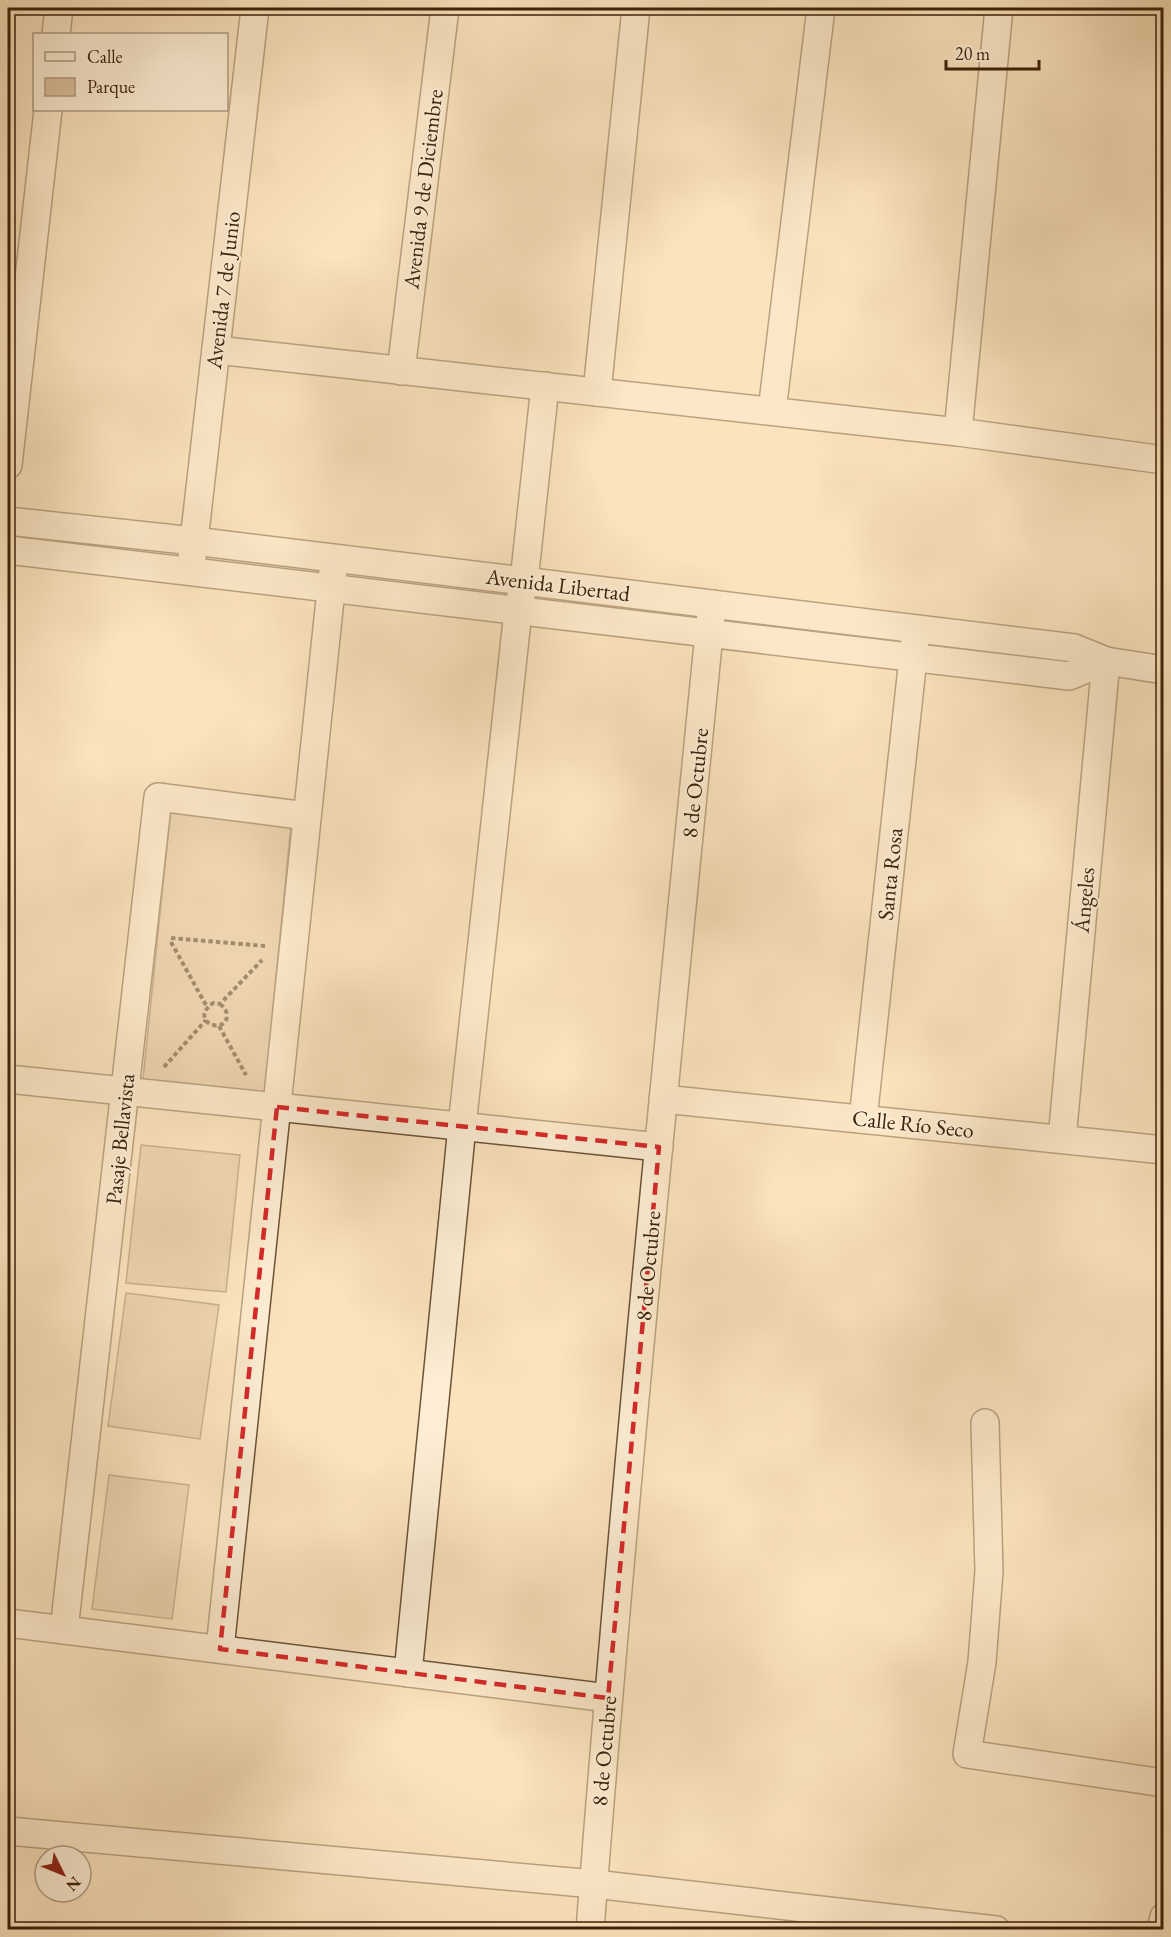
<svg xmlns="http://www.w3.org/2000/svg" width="1171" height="1937" font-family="'EB Garamond',serif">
  <rect width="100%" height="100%" fill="#fbe3bd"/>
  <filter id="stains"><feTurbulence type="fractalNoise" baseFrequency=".00333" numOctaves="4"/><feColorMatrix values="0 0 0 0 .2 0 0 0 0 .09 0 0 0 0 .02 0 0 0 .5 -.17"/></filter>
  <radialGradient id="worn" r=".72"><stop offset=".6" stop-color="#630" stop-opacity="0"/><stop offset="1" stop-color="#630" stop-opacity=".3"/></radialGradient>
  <g fill="#dbc29e" stroke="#8c7254" stroke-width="1.5">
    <path d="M171 807 291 824 264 1101 142 1089Z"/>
    <path d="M141 1145 240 1155 226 1292 126 1283Z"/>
    <path d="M126 1293 219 1305 200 1439 108 1426Z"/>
    <path d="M109 1475 189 1485 172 1619 92 1609Z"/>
  </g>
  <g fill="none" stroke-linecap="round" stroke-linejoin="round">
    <defs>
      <g id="street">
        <path d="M56 34 59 8"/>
        <path d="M216 350 958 432 1164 460"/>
        <path d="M401 371 445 8"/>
        <path d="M597 392 636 8"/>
        <path d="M772 411 821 8"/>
        <path d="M958 432 999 8"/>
        <path d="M8 465 48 110"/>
        <path d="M8 521 194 541 1074 648 1106 661 1164 670"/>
        <path d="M8 550 1069 676 1106 661"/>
        <path d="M192 558 255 8"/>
        <path d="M8 1079 659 1147"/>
        <path d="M663 1099 1164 1150"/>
        <path d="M863 1119 915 640"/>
        <path d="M1062 1139 1106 661"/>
        <path d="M985 1423 989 1571 982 1662 967 1754 1164 1783"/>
        <path d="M8 1623 608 1698"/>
        <path d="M64 1630 158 797 307 816"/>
        <path d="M220 1649 333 571"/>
        <path d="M408 1673 462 1126 518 611 524 581 545 386"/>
        <path d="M8 1831 594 1884 996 1930"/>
        <path d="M590 1930C624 1487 668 1046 712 604"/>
        <path d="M1161 1930 1164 1917"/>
      </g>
    </defs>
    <use href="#street" stroke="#6c5236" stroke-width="30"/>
    <g stroke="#3d2109" stroke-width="4" stroke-dasharray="4.5 3" stroke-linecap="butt">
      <path d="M171 938 265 946"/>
      <path d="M171 942 207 1007"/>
      <path d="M220 1004C224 1007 227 1011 227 1016 225 1036 188 1021 213 1003L220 1004 262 960"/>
      <path d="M219 1026 246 1075"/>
      <path d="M164 1067 206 1020"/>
    </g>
    <use href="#street" stroke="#fcedd4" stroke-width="27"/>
  </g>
  <path d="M0 0H1171V1937H0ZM277 1107 659 1147 608 1698 220 1649Z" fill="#fbe3bd" fill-opacity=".55" fill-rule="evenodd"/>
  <path fill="none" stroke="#d62828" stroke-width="4.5" stroke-dasharray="12 8" stroke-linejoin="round" d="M277 1107 659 1147 608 1698 220 1649Z"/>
  <g text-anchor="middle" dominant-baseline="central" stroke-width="4.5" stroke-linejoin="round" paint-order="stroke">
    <g font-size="22" fill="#3d2109" stroke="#fcedd4">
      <text transform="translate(423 189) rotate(-83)">Avenida 9 de Diciembre</text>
      <text transform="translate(223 290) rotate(-83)">Avenida 7 de Junio</text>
      <text transform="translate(558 585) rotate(7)">Avenida Libertad</text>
      <text transform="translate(695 783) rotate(-84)">8 de Octubre</text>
      <text transform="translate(890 874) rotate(-84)">Santa Rosa</text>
      <text transform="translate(1084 900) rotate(-85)">Ángeles</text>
      <text transform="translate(913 1124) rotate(6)">Calle Río Seco</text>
      <text transform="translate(120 1139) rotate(-84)">Pasaje Bellavista</text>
      <text transform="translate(648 1266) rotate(-85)">8 de Octubre</text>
      <text transform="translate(604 1751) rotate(-85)">8 de Octubre</text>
    </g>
  </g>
  <rect width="1171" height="1937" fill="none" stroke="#fbe3bd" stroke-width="30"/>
  <rect x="9" y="9" width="1153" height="1919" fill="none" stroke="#3d2109" stroke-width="3"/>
  <rect x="15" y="15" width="1141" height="1907" fill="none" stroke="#3d2109" stroke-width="1.5"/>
  <rect x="33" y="33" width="195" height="78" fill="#fcedd4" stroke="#b09b83" stroke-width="1.5"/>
  <rect x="45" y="52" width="30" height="9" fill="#fcedd4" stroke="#b09b83" stroke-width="1.5"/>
  <text x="87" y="63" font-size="18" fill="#3d2109">Calle</text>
  <rect x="45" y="78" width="30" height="18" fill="#dbc29e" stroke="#b09b83" stroke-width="1.5"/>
  <text x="87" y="93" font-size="18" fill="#3d2109">Parque</text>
  <g transform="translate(63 1874) rotate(133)"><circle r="28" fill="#fcedd4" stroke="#b09b83" stroke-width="1.5"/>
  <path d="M0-4.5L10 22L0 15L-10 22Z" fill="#8f2418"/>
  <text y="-9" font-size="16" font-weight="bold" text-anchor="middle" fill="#3d2109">N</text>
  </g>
  <path d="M946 60v9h93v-9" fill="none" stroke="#3d2109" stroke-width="3"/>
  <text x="955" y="60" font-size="18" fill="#3d2109" stroke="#fcedd4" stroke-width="4.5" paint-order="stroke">20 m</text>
  <rect width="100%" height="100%" filter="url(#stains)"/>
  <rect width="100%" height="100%" fill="url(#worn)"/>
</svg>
